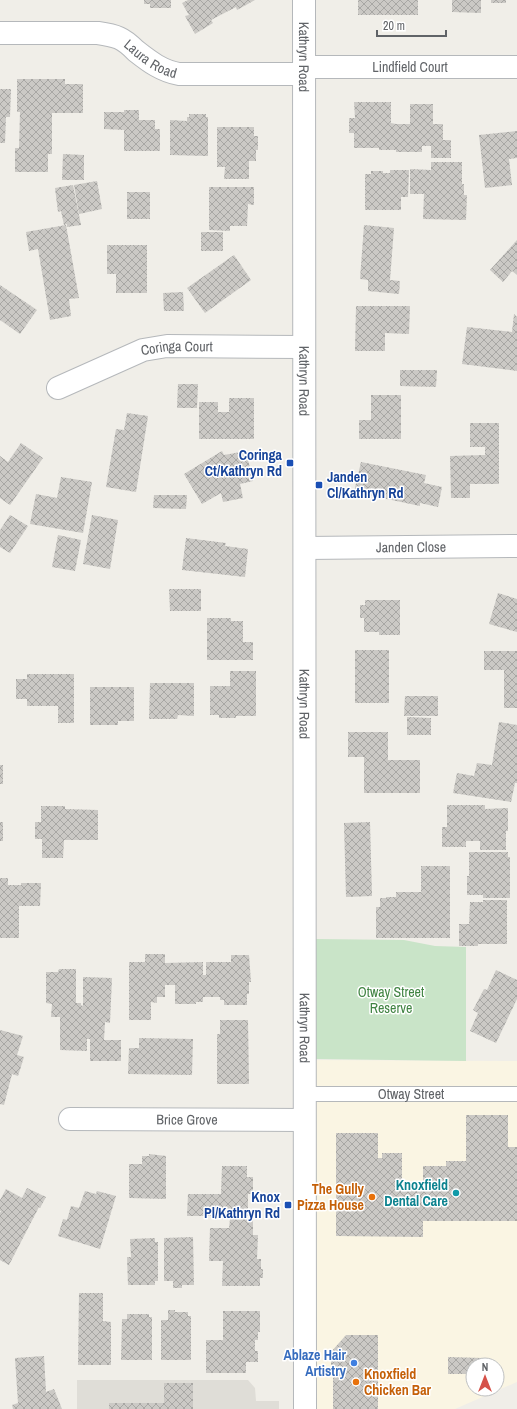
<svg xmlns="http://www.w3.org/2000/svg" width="517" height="1409" font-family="'Archivo Narrow',sans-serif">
  <defs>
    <pattern id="building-cross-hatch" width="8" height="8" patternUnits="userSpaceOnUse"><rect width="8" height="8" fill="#cbc9c5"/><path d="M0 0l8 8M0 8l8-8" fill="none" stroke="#a8a7a4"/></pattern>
  </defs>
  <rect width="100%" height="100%" fill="#f0eee8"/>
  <path fill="#faf5e3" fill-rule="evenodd" d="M304 1060 517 1061V1382L455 1409H305ZM473 1365H497V1389H473Z"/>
  <path fill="#dfddd7" d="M77 1380H248L255 1388 256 1401H279V1409H77Z"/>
  <path fill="#c9e4c8" d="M316 939 404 940 435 946 466 947V1061L316 1059Z"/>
  <g fill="url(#building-cross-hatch)">
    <path d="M144 0H171V8H150V4H144Z"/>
    <path d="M188 0H255L237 10 236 7 211 20 213 23 195 34 185 16 189 15 182 3Z"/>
    <rect x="358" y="0" width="60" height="15"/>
    <path d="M452 0H481V13L452 12Z"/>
    <rect x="491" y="0" width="15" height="3"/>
    <path d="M17 79H65V84H83V113H52V154H48V172H15V148H19L20 112H17Z"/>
    <path d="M0 89H11L10 117H6L5 143H0Z"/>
    <path d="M354 102H391V123L396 124H410V104H433V124H443V140H451V158H431V146H422V152H396V150H379V148H354V133H349V118H355Z"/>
    <path d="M124 110H139V120H155V129H160V151H124V130L104 129V112H124Z"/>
    <path d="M189 114H206V117H208V156L170 155V120L187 121V117H189Z"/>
    <path d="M217 127H254V136H258V150H256V161H249V179H224L225 167H217Z"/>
    <path d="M517 131V158L509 159 512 185 485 188 479 135Z"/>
    <path d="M63 154 84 155V180H62Z"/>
    <path d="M431 162H462V184H464V195H467L466 220 423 219 424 194H410V169L431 170Z"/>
    <path d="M390 170H409L408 197H401V210H365V174H371V171H383V173H390Z"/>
    <path d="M97 181 102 209 79 214 74 185Z"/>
    <path d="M73 185 81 225 67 227V224L64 225 61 211 58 212 55 188Z"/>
    <path d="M209 187H254V205L248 204 247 226H230V231L209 230Z"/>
    <rect x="127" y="192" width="23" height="27"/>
    <path d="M66 225 79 298 69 299 71 316 50 320 38 249 29 251 26 232Z"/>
    <path d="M364 225 394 228 390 280 400 281 399 294 368 291V280L360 279Z"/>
    <rect x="201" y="232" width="22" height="19"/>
    <path d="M517 240V275L512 271 503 282 490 270Z"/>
    <path d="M107 245H147V293H116V274H107Z"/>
    <path d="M234 255 251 280 205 313 187 288Z"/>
    <path d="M0 285 37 310 20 334 0 320Z"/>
    <path d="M183 292 184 311H164L163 293Z"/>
    <path d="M356 306H410L409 334 385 333V351H355Z"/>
    <path d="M514 314 517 317V371L462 364 467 327 512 332Z"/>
    <path d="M400 370H437L436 387 400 386Z"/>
    <path d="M178 384H198L197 408H177Z"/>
    <path d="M371 395H401V439H359V420H371Z"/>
    <path d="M229 398H254V439H199V402H218V412H229Z"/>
    <path d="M127 413 148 416 136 492 106 487 116 429 124 430Z"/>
    <path d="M470 423H499V484H470V498H451L450 456 485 455V447H470Z"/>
    <path d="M21 443 43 458 10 505 0 498V456L8 462Z"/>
    <path d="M222 451 224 455 246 451 253 481 240 484 243 498 223 502 221 493 202 504 184 474Z"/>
    <path d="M361 462 426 475 424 483 442 487 438 507 420 503V506L354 492Z"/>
    <path d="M61 477 92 482 83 533 30 524 36 494 57 498Z"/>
    <path d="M154 495H187L186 509 153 508Z"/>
    <path d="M10 515 28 526 10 553 0 547V530Z"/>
    <path d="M92 515 118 520 110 569 83 564Z"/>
    <path d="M58 535 81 540 75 571 52 567Z"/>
    <path d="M186 538 226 543 225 546 248 549 245 577 182 570Z"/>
    <path d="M169 589H201V611H170Z"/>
    <path d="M498 593 517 599V632L489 624Z"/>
    <path d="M365 600H400V635H379V632H364V618H360V605H365Z"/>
    <path d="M207 618H231V621H243V642H253V660H207Z"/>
    <rect x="355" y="650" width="34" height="53"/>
    <path d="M484 651H517V708H504V670H484Z"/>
    <path d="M230 671H256V716H236V718H219V715H210V686H230Z"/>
    <path d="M27 674H74V723H58V706H27V699H16V679H27Z"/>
    <path d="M150 683H194V716L178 715 177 719H149Z"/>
    <path d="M90 687H134V721H118V725H90Z"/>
    <path d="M405 696H438V716H404Z"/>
    <path d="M407 717 431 718V735H407Z"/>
    <path d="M499 722 517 725V783H515L511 802 453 793 457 773 474 776 477 763 492 765Z"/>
    <path d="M348 732H388V760H420V793H364V757H348Z"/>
    <rect x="0" y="765" width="3" height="19"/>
    <path d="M447 805H485V809L508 808V831H506V850H480V841H466V847H442V827H447Z"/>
    <path d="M41 806H65V809L98 810V840H64L63 858H42V839H35V822H41Z"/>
    <rect x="0" y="822" width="3" height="19"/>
    <path d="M370 822 372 896 346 897 344 823Z"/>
    <path d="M469 852H508V857H510V898H483V895H467V876H469Z"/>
    <path d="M421 866H450V938H376V907H380V898H386V897H396V892H421Z"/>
    <path d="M0 878H8V885H21V883H41L40 906H19V938H0Z"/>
    <path d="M483 900H507V944H478V946H459V924H469L470 902H483Z"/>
    <path d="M145 954H165V963L203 962V975H206V962H231V955H249L251 982H249V994H247V1005H224V1000H220V997H203V1002H196V1004H175V985H165V997H157V1003L151 1002V1020H129V962H145Z"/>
    <path d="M59 969H76V1003H81V1005L83 1006V977L112 978 110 1023 105 1022 104 1040H121V1061H90V1039H87V1051L60 1050V1017H51L52 1004 46 1003V972H58Z"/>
    <path d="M496 970 517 980V999L496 1043 470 1031 478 1013 473 1010 484 989 487 990Z"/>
    <path d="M220 1020H248L249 1084H217V1034H220Z"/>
    <path d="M0 1030 23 1036 17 1055 24 1057 18 1076 12 1074 4 1105 0 1104Z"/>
    <path d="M139 1038 193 1039 192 1075 128 1074 129 1048H139Z"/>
    <path d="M466 1115H508V1147H517V1221H423V1237L336 1236V1133H378V1158H382V1153H402V1183H423V1166H446V1161H466Z"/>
    <path d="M149 1154 166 1156V1199L129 1198V1164H142V1156H149Z"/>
    <path d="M222 1166H247V1177H253V1194H248V1216H187L188 1194H221Z"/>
    <path d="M27 1188 46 1197 40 1208 39 1207 9 1265 0 1260V1213L1 1211H0V1200L6 1189 22 1198Z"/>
    <path d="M85 1191 96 1194 97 1191 116 1196 100 1249 58 1236 63 1219 67 1220 71 1206 79 1208Z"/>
    <path d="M230 1219H253V1235H258L257 1259H261V1269H263V1278H260V1286H222L223 1261H209L210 1228H229Z"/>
    <path d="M193 1237 194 1285H182V1288H173V1281H164V1238Z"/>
    <path d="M155 1238V1242H158V1281H155V1285H128L127 1257H131L130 1239Z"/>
    <path d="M79 1293H103V1321L111 1322V1365H78Z"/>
    <path d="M168 1310H175V1312H188V1316H191V1360H161V1320H168Z"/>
    <path d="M223 1311H260V1332H258V1340H255V1351H258V1362H246V1373H206V1340H223Z"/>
    <path d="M127 1314H149V1317H152V1360H121L122 1319H127Z"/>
    <path d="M346 1335H378V1409H333V1373L331 1374V1352Z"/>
    <path d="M44 1356 46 1392 54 1389 62 1409H13L12 1405 18 1403 15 1358Z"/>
    <path d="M448 1357 483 1358V1365H473V1374H448Z"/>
    <path d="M164 1383H193V1409H109V1403H164Z"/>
  </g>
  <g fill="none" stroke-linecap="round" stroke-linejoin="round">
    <defs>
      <g id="lane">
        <path id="s1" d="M304 1094H517"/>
      </g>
      <g id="street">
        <path id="s2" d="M304 0 305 1409"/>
        <path id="s3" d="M0 33H98C105 34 112 35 119 38 126 41 131 46 136 51 150 62 162 71 179 74H304"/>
        <path id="s4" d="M304 67H517"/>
        <path id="s5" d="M58 388 143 350 167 346 304 347"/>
        <path id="s6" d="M305 548 517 546"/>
        <path id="s7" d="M70 1119 304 1120"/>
      </g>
    </defs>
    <use href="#lane" stroke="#b5b8bb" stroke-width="16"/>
    <use href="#street" stroke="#b5b8bb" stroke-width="24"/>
    <use href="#lane" stroke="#fff" stroke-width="14"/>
    <use href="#street" stroke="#fff" stroke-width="22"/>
  </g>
  <g fill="#1a4fb4" stroke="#fff" stroke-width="1.5">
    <rect x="286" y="459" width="8" height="8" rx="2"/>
    <rect x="315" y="481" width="8" height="8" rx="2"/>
    <rect x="284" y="1201" width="8" height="8" rx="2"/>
  </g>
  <circle fill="#0f9aa8" stroke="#fff" stroke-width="1.5" cx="456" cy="1193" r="4"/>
  <g fill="#e8710a" stroke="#fff" stroke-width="1.5">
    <circle cx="372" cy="1197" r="4"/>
    <circle cx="356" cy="1382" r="4"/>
  </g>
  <circle fill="#3f7fe0" stroke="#fff" stroke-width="1.5" cx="354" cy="1363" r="4"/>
  <g text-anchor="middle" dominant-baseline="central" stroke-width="3" stroke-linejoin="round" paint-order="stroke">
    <g font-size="14" fill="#606367" stroke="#fff">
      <text stroke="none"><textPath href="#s3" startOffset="158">Laura Road</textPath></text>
      <text stroke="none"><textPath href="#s2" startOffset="57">Kathryn Road</textPath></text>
      <text stroke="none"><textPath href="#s4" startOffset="106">Lindfield Court</textPath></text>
      <text stroke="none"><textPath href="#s5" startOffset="127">Coringa Court</textPath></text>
      <text stroke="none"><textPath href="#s2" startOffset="381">Kathryn Road</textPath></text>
      <text stroke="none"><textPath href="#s6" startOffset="106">Janden Close</textPath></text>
      <text stroke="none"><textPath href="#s2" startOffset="704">Kathryn Road</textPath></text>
      <text stroke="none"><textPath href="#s2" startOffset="1028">Kathryn Road</textPath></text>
      <text stroke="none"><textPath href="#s1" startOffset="107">Otway Street</textPath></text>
      <text stroke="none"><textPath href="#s7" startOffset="117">Brice Grove</textPath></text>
    </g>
    <g font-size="14" font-weight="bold" fill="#164399" stroke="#fff" text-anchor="end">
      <text x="282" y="455">Coringa<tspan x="282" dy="16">Ct/Kathryn Rd</tspan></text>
      <text x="327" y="477" text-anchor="start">Janden<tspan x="327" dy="16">Cl/Kathryn Rd</tspan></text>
      <text x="280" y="1197">Knox<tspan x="280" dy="16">Pl/Kathryn Rd</tspan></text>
    </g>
    <g font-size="14" fill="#418443" stroke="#fff">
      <text x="391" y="992">Otway Street<tspan x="391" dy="16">Reserve</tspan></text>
    </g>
    <g font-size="14" font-weight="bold" fill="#0d838f" stroke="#fff" text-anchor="end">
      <text x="448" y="1185">Knoxfield<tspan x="448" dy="16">Dental Care</tspan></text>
    </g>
    <g font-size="14" font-weight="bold" fill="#c56008" stroke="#fff" text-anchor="end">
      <text x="364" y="1189">The Gully<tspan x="364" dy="16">Pizza House</tspan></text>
      <text x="364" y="1374" text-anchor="start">Knoxfield<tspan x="364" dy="16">Chicken Bar</tspan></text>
    </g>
    <g font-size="14" font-weight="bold" fill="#366cbe" stroke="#fff" text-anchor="end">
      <text x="346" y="1355">Ablaze Hair<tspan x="346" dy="16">Artistry</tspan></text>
    </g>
  </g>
  <g transform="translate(485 1377)"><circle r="19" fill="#ffffff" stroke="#bfc1c2"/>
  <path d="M0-3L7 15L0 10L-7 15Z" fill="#d55149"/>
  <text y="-6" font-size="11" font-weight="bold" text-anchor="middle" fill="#606367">N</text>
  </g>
  <path d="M377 30v6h69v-6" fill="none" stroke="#606367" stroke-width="2"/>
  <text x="383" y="30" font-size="12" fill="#606367" stroke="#ffffff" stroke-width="3" paint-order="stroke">20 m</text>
</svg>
